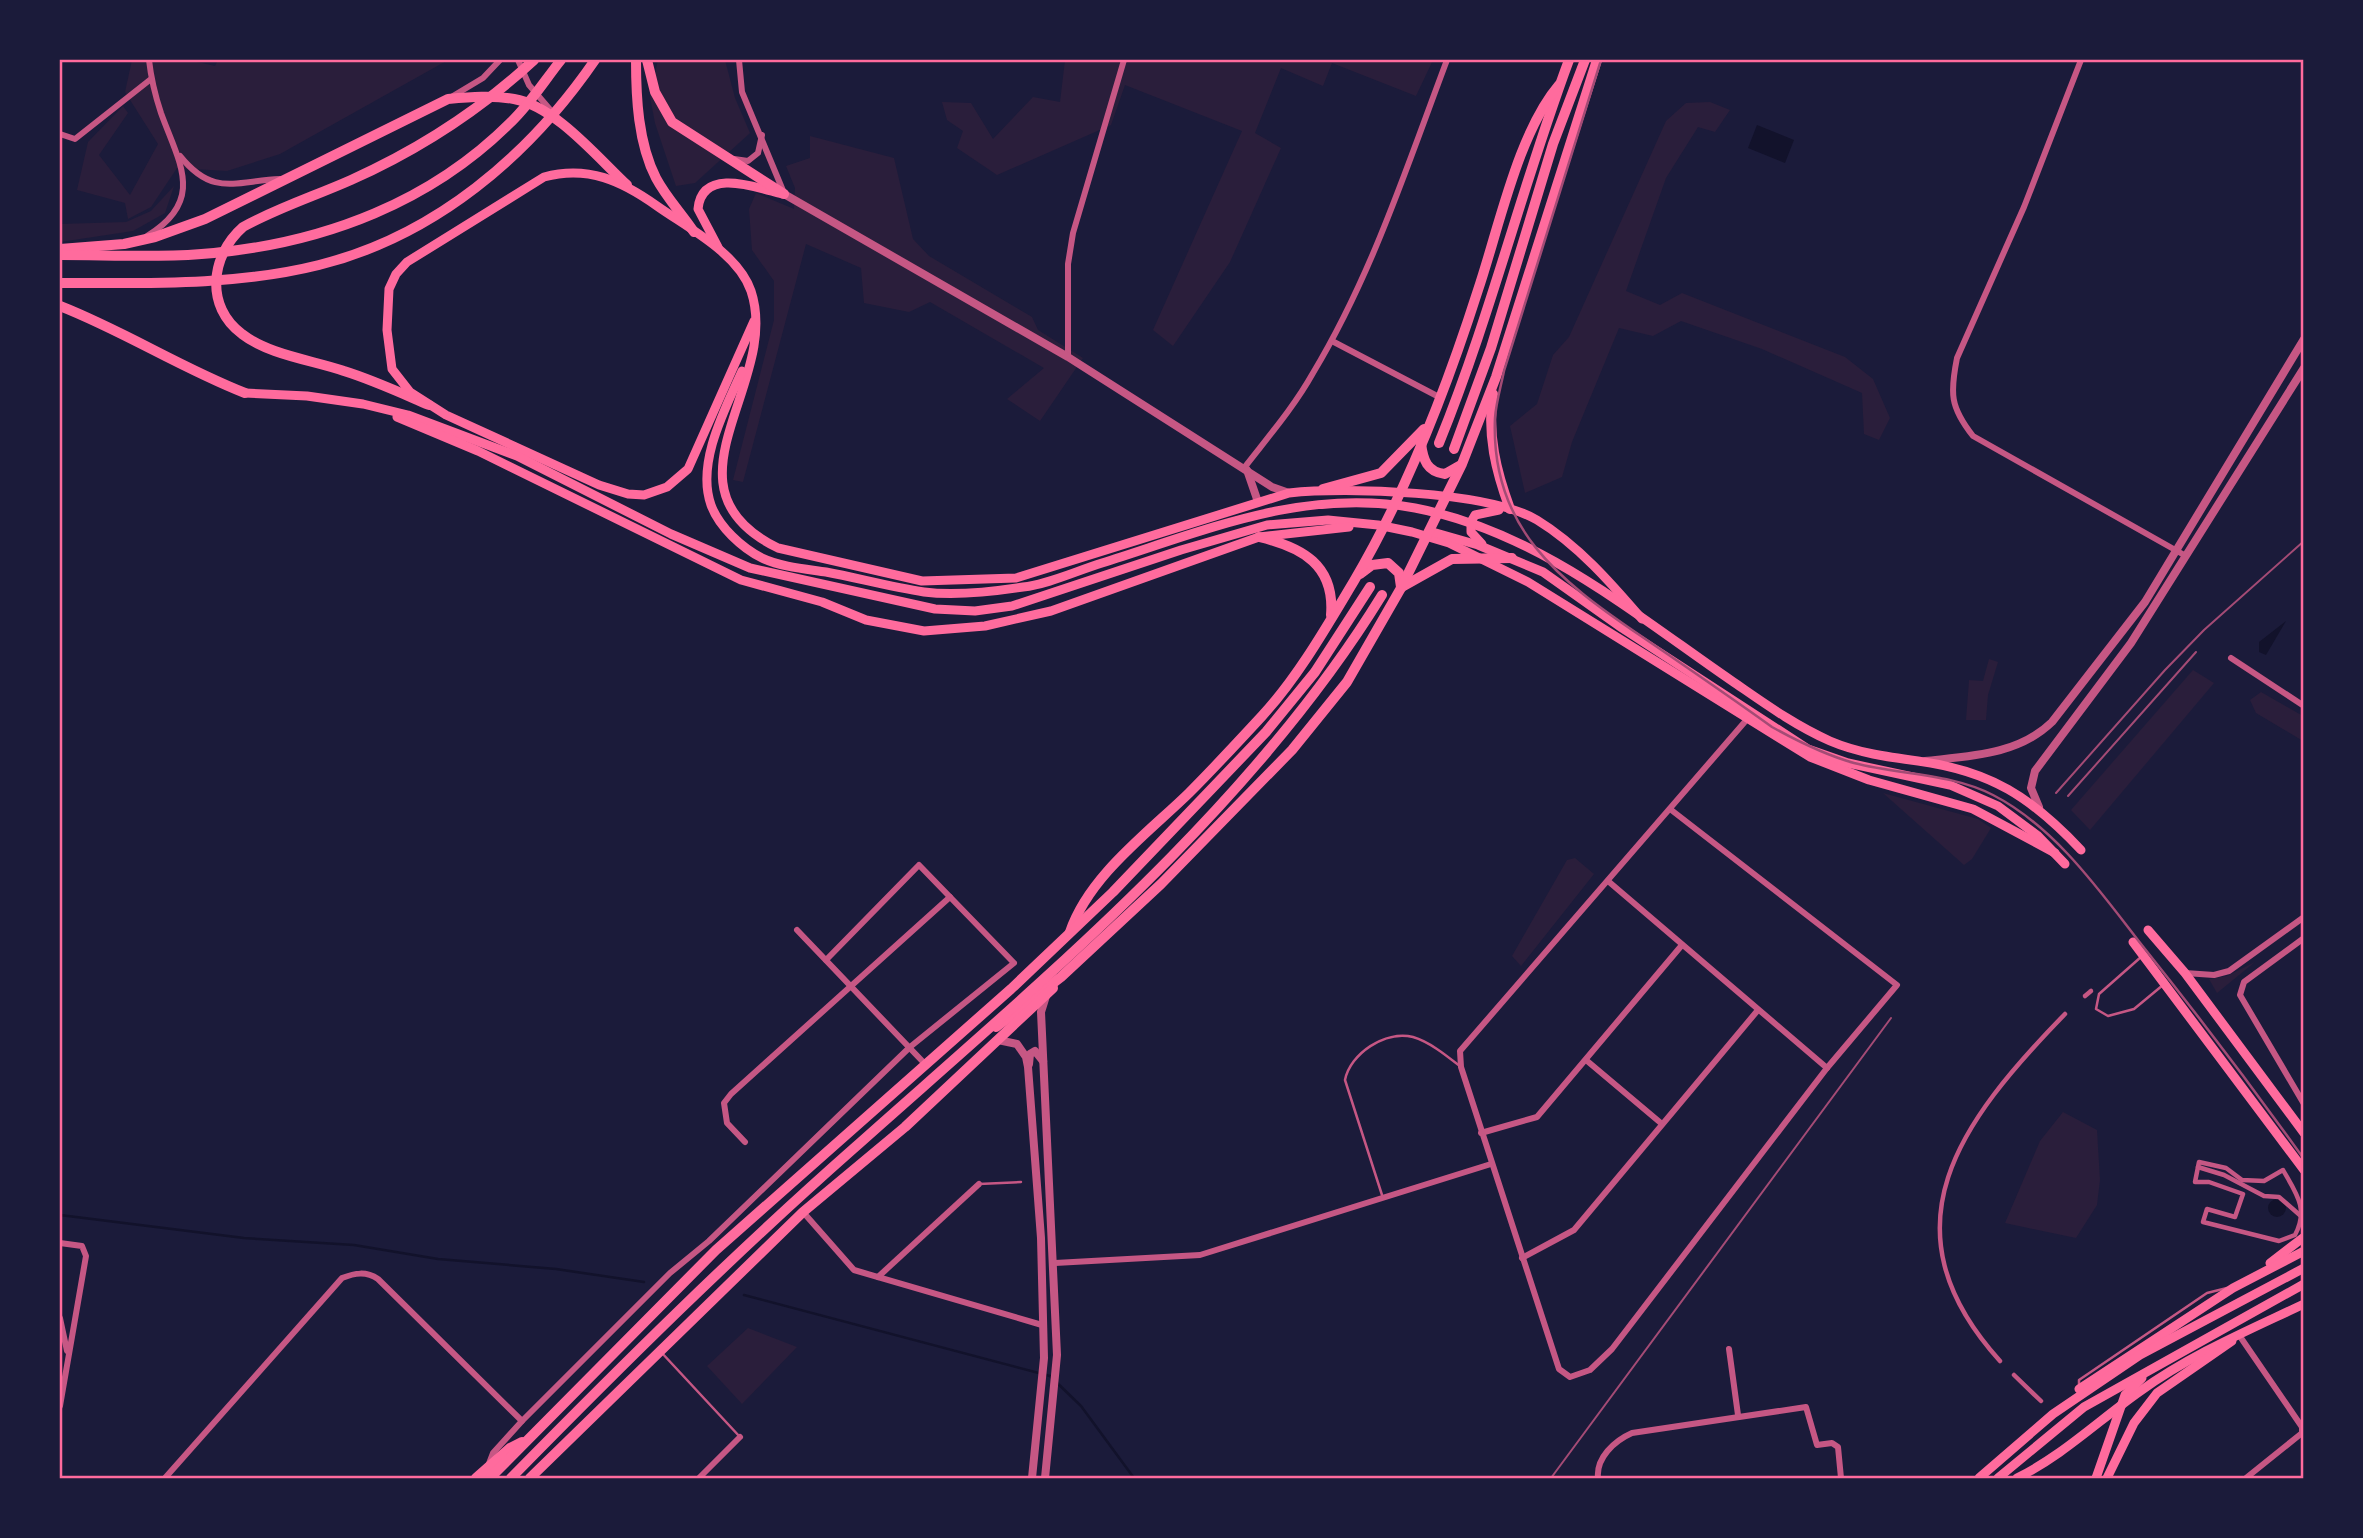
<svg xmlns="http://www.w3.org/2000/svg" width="2363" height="1538" font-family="'Nunito Sans',sans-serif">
  <rect width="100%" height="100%" fill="#1b1b3a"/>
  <g fill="#2a1e3b">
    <path d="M132 60H189L215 66 218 60H448L280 154 227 171 177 168 151 207 128 219 125 203 77 190 88 142 123 106 128 113 99 155 130 195 158 144 125 92Z"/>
    <path d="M658 60H725L735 98 750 133 695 183 676 186 655 123 650 97Z"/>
    <path d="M1065 60H1433L1416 96 1332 63 1323 86 1281 68 1255 133 1281 148 1230 262 1173 346 1153 330 1242 131 1125 85 1111 125 997 175 957 148 963 131 947 120 942 102 971 103 993 139 1033 97 1060 102Z"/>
    <path d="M1710 102 1730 110 1715 132 1698 127 1666 178 1626 291 1660 305 1682 293 1845 357 1873 379 1890 418 1879 440 1864 434 1862 393 1762 349 1681 321 1653 336 1619 328 1572 442 1562 477 1525 493 1510 426 1537 404 1553 355 1569 337 1666 121 1686 103Z"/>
    <path d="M810 136 894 158 913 239 929 256 1032 317 1038 330 1083 358 1040 421 1007 399 1044 368 930 302 909 312 864 303 861 268 806 244 743 482 733 480 774 320V281L752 250 749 209 756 193 794 209 795 188 786 166 810 158Z"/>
    <path d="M174 186 165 213 133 231 60 242V224L126 222 151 211Z"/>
    <path d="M1989 659 1998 662 1988 695 1986 720H1966L1969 680 1983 681Z"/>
    <path d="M2193 670 2214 683 2090 830 2071 810Z"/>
    <path d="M2261 692 2303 716V741L2256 713 2250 700Z"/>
    <path d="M1883 793 1978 819 1991 828 1972 859 1964 865Z"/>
    <path d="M1575 858 1594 874 1521 966 1512 956 1567 860Z"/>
    <path d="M2255 962 2217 993 2209 979 2227 976Z"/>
    <path d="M2063 1112 2097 1130 2100 1180 2097 1205 2076 1238 2005 1223 2040 1141Z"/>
    <path d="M748 1328 797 1347 742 1404 707 1366Z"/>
  </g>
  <g fill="#12122b">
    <path d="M1757 125 1794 140 1785 163 1748 148Z"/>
    <path d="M2286 621 2266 655 2259 652V642Z"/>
    <circle cx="2277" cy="1208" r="9"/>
  </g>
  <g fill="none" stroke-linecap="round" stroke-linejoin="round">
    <g stroke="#12122b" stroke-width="2.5">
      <path d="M60 1215 244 1238 354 1245 438 1259 556 1269 644 1282"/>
      <path d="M744 1295 1050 1376 1081 1406 1134 1478"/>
    </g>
    <g stroke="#c65784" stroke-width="2.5">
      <path d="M2141 957 2099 994 2096 1009 2108 1016 2134 1009 2163 985"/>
      <path d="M979 1184 1021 1182"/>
      <path d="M1382 1195 1345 1080C1350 1054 1385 1030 1413 1037 1430 1042 1447 1056 1461 1067"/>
      <path d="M661 1352 740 1437"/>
      <path d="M2079 1386V1380L2207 1293 2227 1288"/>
    </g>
    <g stroke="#c65784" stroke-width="4.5">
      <path d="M2085 996 2091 991"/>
      <path d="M2199 1162 2226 1168 2242 1180 2264 1181 2283 1170C2296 1193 2309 1209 2295 1235L2279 1241 2203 1222 2207 1209 2235 1217 2243 1194 2209 1182H2195Z"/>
      <path d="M2198 1167 2224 1175 2264 1196 2279 1197 2302 1217"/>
      <path d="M2000 1361C1879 1227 1961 1121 2065 1014"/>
      <path d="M2014 1375 2041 1401"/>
    </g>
    <g stroke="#c65784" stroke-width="6">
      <path d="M518 60 529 85 553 113"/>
      <path d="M739 60 742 92 784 193"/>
      <path d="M2081 60 2024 207 1957 358C1950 393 1950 407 1973 436L2186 556"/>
      <path d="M453 96 483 78 500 60"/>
      <path d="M60 134 75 139 151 79"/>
      <path d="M180 156C213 197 235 181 280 179"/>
      <path d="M734 159 748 161 758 153 762 135"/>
      <path d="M147 236C206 200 179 163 161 113 155 95 151 78 149 60"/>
      <path d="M1332 341 1439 397"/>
      <path d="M1068 357V264L1073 233 1124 60"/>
      <path d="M1244 468C1268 437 1294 407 1313 373 1372 275 1407 166 1447 60"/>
      <path d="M2231 658 2304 706"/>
      <path d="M1670 809 1897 985 1827 1068 1612 1349 1590 1370 1570 1377 1559 1369 1461 1067 1460 1051 1749 717"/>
      <path d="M1608 881 1827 1068"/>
      <path d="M797 930 926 1065"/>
      <path d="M2304 938 2244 982 2240 995 2304 1104"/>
      <path d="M2185 973 2214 975 2229 971 2304 917"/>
      <path d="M1586 1060 1662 1124"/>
      <path d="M1481 1133 1537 1117 1682 945"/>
      <path d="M745 1142 727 1123 724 1103 731 1094 950 897"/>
      <path d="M803 1212 854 1270 1042 1325"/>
      <path d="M60 1243 82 1246 86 1256 60 1406"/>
      <path d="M1522 1258 1574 1230 1758 1010"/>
      <path d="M1055 1263 1200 1255 1491 1164"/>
      <path d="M878 1277 979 1184"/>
      <path d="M60 1318 67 1351"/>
      <path d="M2239 1335 2302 1427V1433L2246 1478"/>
      <path d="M1729 1349 1738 1415"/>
      <path d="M488 1466 493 1453 522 1421 670 1273 709 1241 910 1047 1014 963 919 865 826 960"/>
      <path d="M165 1478 342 1278C355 1273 366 1271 378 1279L522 1421"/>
      <path d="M699 1478 740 1437"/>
      <path d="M1598 1478C1596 1458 1614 1441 1632 1433L1806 1407 1817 1445 1832 1443 1838 1447 1841 1478"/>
    </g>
    <g stroke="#c65784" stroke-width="8">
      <path d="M784 194 1068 357 1272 487 1289 493"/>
      <path d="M1247 470 1258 502"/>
      <path d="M1925 761C1970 756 2018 755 2052 722L2145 602 2304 339"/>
      <path d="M2039 807 2031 788 2035 771 2131 643 2304 368"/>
      <path d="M998 1040 1017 1044 1026 1057 1028 1067 1041 1238 1044 1358 1032 1478"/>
      <path d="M1029 1064 1030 1054 1035 1051 1043 1061"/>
      <path d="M1045 1478 1057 1355 1041 1012 1046 996"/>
    </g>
    <g stroke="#ff6b9d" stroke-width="9">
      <path d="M718 247 698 209C702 166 758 188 782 194"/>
      <path d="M754 321 688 469 667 487 644 495 628 494 599 485 446 415 410 392 392 369 387 330 389 289 396 274 407 262 544 177C588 165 622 181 657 206 688 228 738 253 751 291 782 384 653 487 778 548L922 581 1016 578 1289 493C1346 487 1488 491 1537 520 1578 545 1611 583 1642 619"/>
      <path d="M742 371C725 409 696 463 711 505 719 527 742 548 762 558 781 567 806 569 826 572 858 578 891 587 924 592 955 596 991 592 1023 587 1049 584 1076 571 1102 563 1204 531 1305 487 1415 508 1536 531 1633 613 1732 681 1764 703 1794 725 1830 741 1858 753 1888 757 1918 761 1991 771 2031 797 2081 850"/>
      <path d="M245 393 307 396 363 404 408 415 517 456 671 534 750 568 935 609 975 611 1012 606 1181 550 1267 525 1328 520 1378 525 1412 532 1449 543 1528 582 1810 757 1869 780 1973 809 2055 853"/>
      <path d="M397 417 478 451 741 580 822 602 866 620 924 631 985 626 1051 611 1259 537 1349 527"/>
      <path d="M1429 531 1478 545 1543 572 1622 628 1808 749 1848 763 1950 785 1998 806 2037 835 2065 864"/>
      <path d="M1482 544 1471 532V522L1475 515 1499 510"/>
      <path d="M2148 930 2185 973 2304 1133"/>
      <path d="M2133 942 2304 1170"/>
      <path d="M2270 1263 2304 1237"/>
      <path d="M2079 1389 2233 1288 2304 1251"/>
      <path d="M1979 1478 2053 1414 2140 1355 2304 1268"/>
      <path d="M1998 1478 2084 1407 2304 1284"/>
      <path d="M2017 1478C2062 1456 2098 1421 2139 1392 2190 1355 2247 1331 2304 1304"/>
      <path d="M2096 1478 2125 1395 2142 1378"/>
      <path d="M2107 1478 2134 1423 2157 1393 2232 1341"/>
    </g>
    <g stroke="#ff6b9d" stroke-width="10">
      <path d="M636 60C636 97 638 143 656 178 666 197 682 214 694 232"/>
      <path d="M647 60 655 92 672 122 784 194"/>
      <path d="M60 249 124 244 155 237 205 219 448 99C470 97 493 95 514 99 555 106 597 157 627 185"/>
      <path d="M60 255C111 255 164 258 214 253 326 242 431 202 511 122 530 104 545 80 561 60"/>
      <path d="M60 283C146 283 235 286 319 265 435 236 529 156 595 60"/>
      <path d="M60 306C124 331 181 368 245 393"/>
      <path d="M429 405C401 393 373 380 344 371 312 360 269 355 242 334 205 307 210 256 243 227 277 208 315 196 351 180 418 150 480 110 534 60"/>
    </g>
    <g stroke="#ff6b9d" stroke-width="10">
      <path d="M1493 394C1487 435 1496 471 1510 509"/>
      <path d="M1421 443C1423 460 1427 472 1445 474L1459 466"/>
      <path d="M1439 443C1490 318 1522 186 1569 60"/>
      <path d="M1454 449 1491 348 1553 144 1585 60"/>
      <path d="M1323 489 1381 473 1424 429"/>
      <path d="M1259 537C1302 547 1335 565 1331 615"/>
      <path d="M1360 574 1372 565 1388 563 1399 573 1401 587"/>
      <path d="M1402 587 1452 559 1512 558"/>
      <path d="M1070 932C1089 876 1148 833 1189 793 1214 768 1238 742 1262 716 1298 677 1327 626 1354 581 1406 493 1447 387 1478 290 1499 228 1518 133 1559 85"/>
      <path d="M996 1027 1061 977 1161 884 1292 750 1347 682 1401 588 1462 464 1496 377 1597 60"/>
      <path d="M476 1478 510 1448 522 1442"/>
      <path d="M490 1478 716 1250 1011 989 1113 892 1266 732 1315 672 1370 587"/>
      <path d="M511 1478C622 1365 734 1254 853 1149 1040 982 1250 810 1382 595"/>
      <path d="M530 1478 803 1212 905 1127 1053 988"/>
    </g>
    <g stroke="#a44b75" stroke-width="2">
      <path d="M2056 793 2165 670 2204 630 2304 541"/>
      <path d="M2068 796 2196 652"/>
      <path d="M1551 1478 1891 1018"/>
    </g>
    <path stroke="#a44b75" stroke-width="2.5" d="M1601 60 1504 371C1501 386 1496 403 1495 418 1490 528 1560 581 1641 636 1685 666 1729 696 1772 727 1799 742 1825 755 1854 763 1900 775 1950 773 1993 795 2055 827 2099 890 2141 944 2197 1014 2251 1085 2304 1159"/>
  </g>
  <rect width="2363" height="1538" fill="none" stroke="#1b1b3a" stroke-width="122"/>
  <rect x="61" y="61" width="2241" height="1416" fill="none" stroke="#ff6b9d" stroke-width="2.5"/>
</svg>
